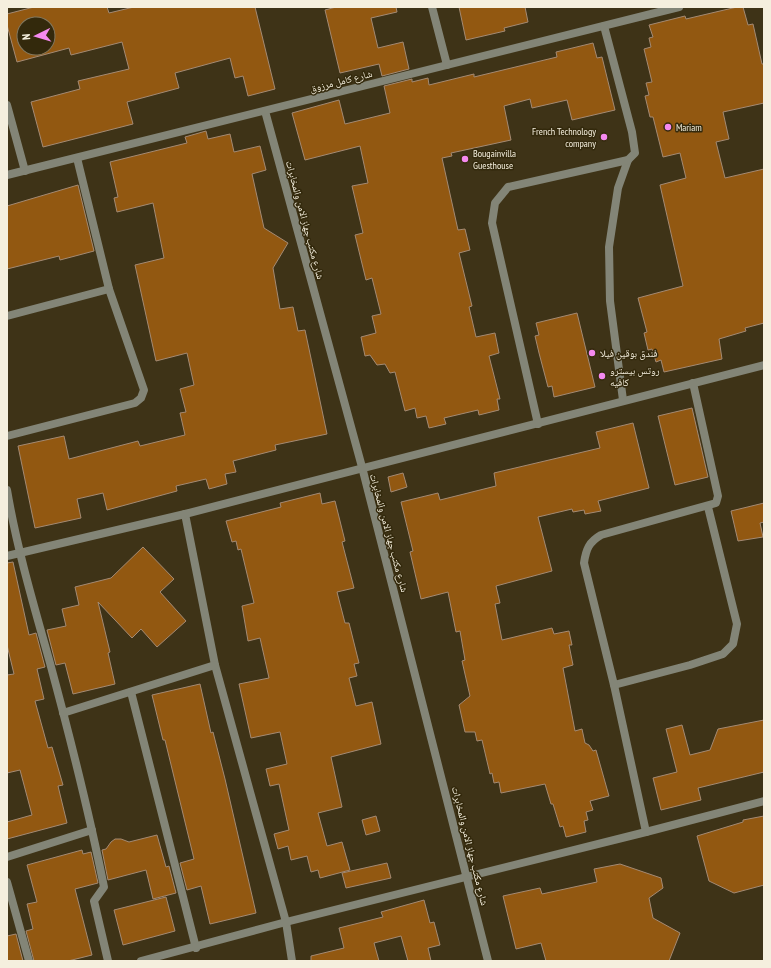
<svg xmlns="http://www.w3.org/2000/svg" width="771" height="968" font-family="'PT Sans Narrow','Noto Naskh Arabic',sans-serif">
  <rect width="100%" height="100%" fill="#3e3317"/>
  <g fill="#925811" stroke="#a48a73" fill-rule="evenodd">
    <path d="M34 7H107L109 13 134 7H255L275 89 248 96 243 76 235 78 230 58 175 73 179 88 127 102 133 124 43 147 31 102 80 89 78 81 129 69 122 42 71 55 69 48 17 62 7 25V14ZM24 24H48V48H24Z"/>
    <path d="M336 7H396L397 12 371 18 378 48 403 42 409 69 382 76 379 64 340 73 325 10Z"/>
    <path d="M459 7H525L528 22 504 28 505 31 466 40Z"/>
    <path d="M737 7H743L748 25 753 24 762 64H764V103L723 112 729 139 716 142 725 178 764 169V323L745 328 746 331 719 339 722 359 664 372 661 360 656 362 652 349 648 350 644 333 647 332 638 298 683 286 660 185 686 178 680 153 663 157 653 117H650L645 96 649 95 646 83 652 82 644 49 651 47 649 38 653 37 649 25 685 16 686 19Z"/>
    <path d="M593 43 597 58 602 57 615 110 572 120 567 100 532 108 530 99 504 106 511 140 451 153 452 156 442 158 458 230 465 229 470 250 459 253 472 306 469 307 476 337 495 333 499 353 489 356 500 399H497L499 410 479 415 478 410 444 418 446 424 429 428 426 416 417 418 415 408 405 411 395 372 390 373 385 364 377 365 370 355 365 356 361 337 376 333 372 316 381 314 372 278 366 280 355 235 363 233 352 186 368 183 360 146 305 160 292 113 339 100 345 124 390 113 384 86 412 79V82L428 78 429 85 474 74V77L557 57 556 52Z"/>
    <path d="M206 131 208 139 230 134 234 152 260 146 266 170 252 174 264 228 288 243 273 268 280 309 293 307 298 331 305 330 327 434 275 445 276 450 233 461 236 472 225 474 227 484 209 489 206 479 176 486 177 491 107 510 103 493 77 499 81 518 35 528 18 446 64 436 69 459 138 441 140 446 185 435 180 413 186 412 180 389 194 385 187 353 156 361 135 265 164 258 153 203 117 212 114 198 118 197 110 162 187 143 185 137Z"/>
    <path d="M78 185 94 251 60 260 59 256 7 269V206Z"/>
    <path d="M577 313 595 387 554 397 552 386 548 387 539 353 535 336 539 335 536 323Z"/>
    <path d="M692 408 708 477 675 485 658 416Z"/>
    <path d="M633 423 649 488 598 501 601 511 585 514 584 510 573 512 572 509 538 517 552 571 496 586 500 603 495 604 502 640 552 628 554 634 569 631 572 645H569L573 665 563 668 575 731 582 729 585 743 589 745 593 751 596 750 609 796 590 801 593 810 586 812 588 820 584 821 586 832 566 837 563 826 560 827 553 804H551L545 784 501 793 499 782 494 783 492 773 490 774 482 740 477 741 475 732H465L459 705 470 696 462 661 465 660 460 631 456 632 448 592 421 599 410 552 413 551 401 502 438 493 440 500 496 486 494 473 600 448 596 432Z"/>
    <path d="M403 473 407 487 391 492 388 477Z"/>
    <path d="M320 493 322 504 335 501 345 541 342 542 354 588 337 592 345 623H349L359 663 354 664 357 676 349 678 356 706 372 702 381 744 331 757 342 807 318 813 327 846 342 842 350 870 320 878 318 870 311 872 307 856 291 860 288 846 278 849 274 834 289 830 279 784 270 786 266 769 287 764 280 732 251 738 239 684 269 678 260 638 248 641 242 606 254 603 241 549 238 550 236 541 232 542 226 521 281 507 280 503Z"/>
    <path d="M764 503V522L760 523 763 537 738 541 731 511Z"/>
    <path d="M143 547 174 579 160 592 186 621 157 647 141 629 132 638 98 602 110 652 108 653 115 684 73 694 65 663 56 665 47 630 66 626 62 609 79 605 75 587 111 578Z"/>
    <path d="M13 562 29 635 36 633 45 667 37 669 44 699 35 701 48 748 52 747 63 785 58 786 67 823 7 839V822L32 815 20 770 7 773V675L14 674 7 645V563Z"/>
    <path d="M200 684 211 733 213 732 225 779 256 913 210 924 201 886 187 890 180 863 194 859 165 740H163L152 695Z"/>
    <path d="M764 720V772L698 788 701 800 661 810 653 778 677 772 666 729 682 725 690 755 710 750 718 729Z"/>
    <path d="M376 816 380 831 366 835 362 820Z"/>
    <path d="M764 816V885L734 893 709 881 697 836 743 822V820Z"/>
    <path d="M157 835 166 867 169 866 176 893 153 899 146 870 108 880 102 850 106 849 111 842 115 839H121L129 842Z"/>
    <path d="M82 850 83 854 91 852 98 883 75 889 92 955 68 961H34L26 931 33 929 27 904 37 902 27 865Z"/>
    <path d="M387 863 391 878 346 888 342 873Z"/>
    <path d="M620 864 661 878 663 888 649 898 653 918 680 933 669 961H546L541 943 516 949 503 896 540 888 542 894 597 882 594 869Z"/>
    <path d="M166 897 175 931 123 945 114 910Z"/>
    <path d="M424 900 430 923 434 922 440 945 428 948 431 961H408L401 936 374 943 379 961H311V956L344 948 339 928 383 917 381 912Z"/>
    <path d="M16 934 23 961H7V936Z"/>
  </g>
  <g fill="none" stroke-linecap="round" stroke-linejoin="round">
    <g stroke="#838577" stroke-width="8">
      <path d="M432 7 447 65"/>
      <path d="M7 105 25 171"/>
      <path d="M265 111 362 467 488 961"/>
      <path d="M7 175 679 7"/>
      <path d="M7 316 109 289"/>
      <path d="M623 400 610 301 609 247 618 188 628 160"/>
      <path d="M538 424 492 223 495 203 508 187 628 160 635 153 632 132 604 26"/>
      <path d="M7 436 135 403 141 398 144 390 109 289 77 158"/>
      <path d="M7 490C17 549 34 606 50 663 70 737 89 812 104 887L94 901 108 961"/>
      <path d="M185 514 215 665 286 922 292 961"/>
      <path d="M7 556 185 514 764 365"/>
      <path d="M614 685 690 665 723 654 733 644 737 624 708 507"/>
      <path d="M131 692 196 948"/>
      <path d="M63 713 215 665"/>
      <path d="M646 832 614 685 584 563C586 549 589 542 601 535L716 503 718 496 693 383"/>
      <path d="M7 857 92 830"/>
      <path d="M7 882 29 961"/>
      <path d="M141 961 286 922 646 832 764 801"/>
    </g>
  </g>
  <g fill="#f589ef" stroke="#33290c" stroke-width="1.5">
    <circle cx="668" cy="127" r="4"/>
    <circle cx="604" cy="137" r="4"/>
    <circle cx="465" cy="159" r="4"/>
    <circle cx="592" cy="353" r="4"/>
    <circle cx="602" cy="376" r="4"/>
  </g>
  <g text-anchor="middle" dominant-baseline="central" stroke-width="3" stroke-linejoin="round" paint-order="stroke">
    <g font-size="10" fill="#f5efde" stroke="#33290c">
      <text transform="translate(341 81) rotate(-14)">شارع كامل مرزوق</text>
      <text transform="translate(305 220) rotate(75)">شارع مكتب جهاز الامن والمخابرات</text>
      <text transform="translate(389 533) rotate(75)">شارع مكتب جهاز الامن والمخابرات</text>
      <text transform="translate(470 846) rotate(76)">شارع مكتب جهاز الامن والمخابرات</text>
    </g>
    <g font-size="10" fill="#f5efde" stroke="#33290c" text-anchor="start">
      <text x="676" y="127">Mariam</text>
      <text x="596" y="131" text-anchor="end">French Technology<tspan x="596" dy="12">company</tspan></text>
      <text x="473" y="153">Bougainvilla<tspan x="473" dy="12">Guesthouse</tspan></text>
      <text x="600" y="353">فندق بوقين فيلا</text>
      <text x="610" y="370">روتس بيسترو<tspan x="610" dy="12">كافيه</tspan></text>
    </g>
  </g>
  <rect width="771" height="968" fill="none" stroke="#f5efde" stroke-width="16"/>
  <g transform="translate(36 36) rotate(265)"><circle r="19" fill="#33290c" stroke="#817860"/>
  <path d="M0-3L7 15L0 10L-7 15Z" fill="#f589ef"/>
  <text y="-6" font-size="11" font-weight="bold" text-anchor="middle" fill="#f5efde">N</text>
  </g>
</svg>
